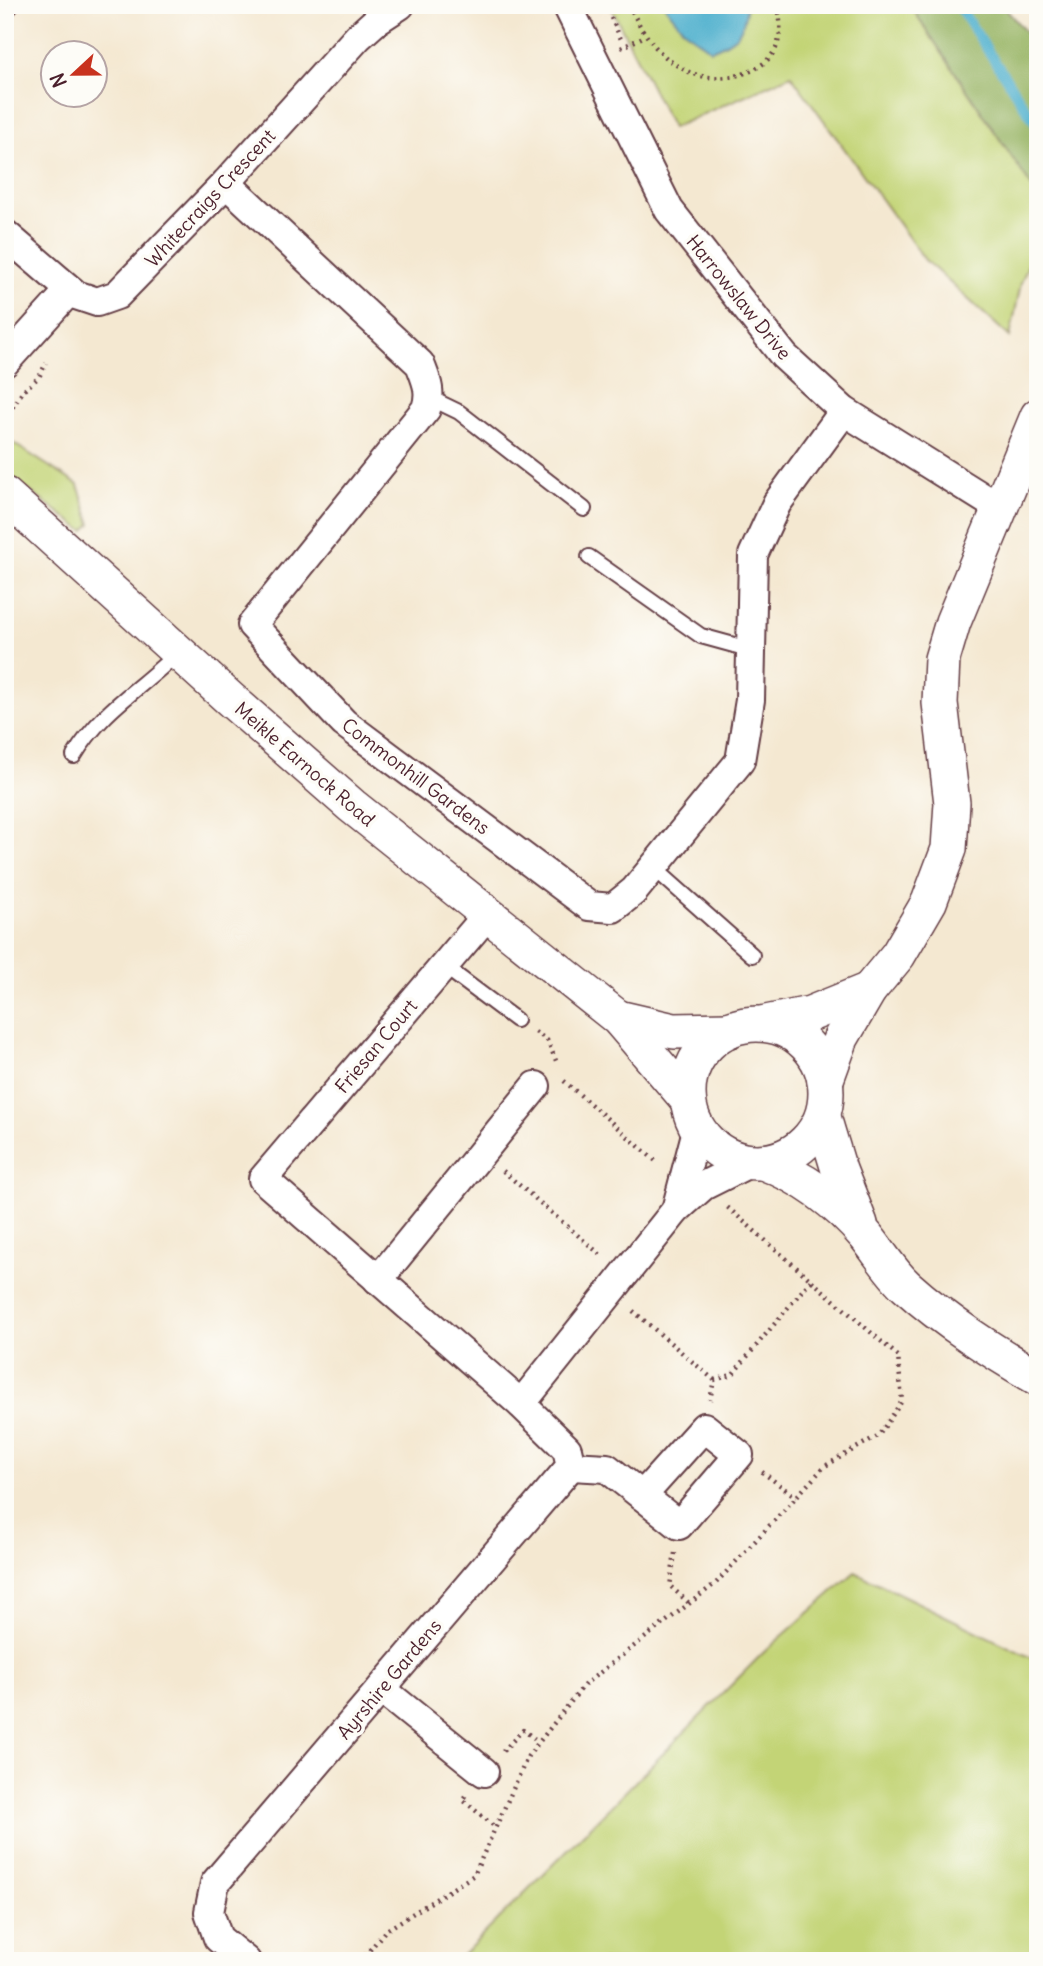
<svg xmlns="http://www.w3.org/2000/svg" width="1043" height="1966" font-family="Delius,sans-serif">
  <rect width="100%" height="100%" fill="#fdfcf7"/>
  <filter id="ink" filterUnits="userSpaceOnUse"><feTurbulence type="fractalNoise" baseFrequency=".0143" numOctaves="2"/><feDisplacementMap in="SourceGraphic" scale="14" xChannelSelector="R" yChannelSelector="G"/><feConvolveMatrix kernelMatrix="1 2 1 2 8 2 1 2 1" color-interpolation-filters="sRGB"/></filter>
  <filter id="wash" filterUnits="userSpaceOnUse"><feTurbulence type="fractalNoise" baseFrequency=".00686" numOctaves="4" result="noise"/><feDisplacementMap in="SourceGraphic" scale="28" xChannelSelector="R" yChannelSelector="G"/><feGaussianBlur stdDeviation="1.57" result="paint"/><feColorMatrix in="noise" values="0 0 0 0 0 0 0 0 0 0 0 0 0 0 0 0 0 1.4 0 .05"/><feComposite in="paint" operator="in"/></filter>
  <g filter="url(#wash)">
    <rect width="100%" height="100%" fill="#f4e8d1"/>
    <g fill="#c3d476" stroke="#867a50" stroke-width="2">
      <path d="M610 5H910L1038 196V239L1021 283 1010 337 925 260 791 75 672 128Z"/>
      <path d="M5 438 78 485 91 524 84 531 5 473Z"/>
      <path d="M855 1572 1038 1661V1961H457L763 1653Z"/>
    </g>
    <path fill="#9ab667" stroke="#726a49" stroke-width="2" d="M910 5H1002L1038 46V196Z"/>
    <path fill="#4fb0ce" stroke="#4c687c" stroke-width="2" d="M664 5H747C743 35 737 39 711 50L684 30Z"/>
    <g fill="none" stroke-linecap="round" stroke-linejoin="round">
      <path stroke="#4fb0ce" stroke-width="10" d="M958 5 1038 127"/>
    </g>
  </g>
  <g filter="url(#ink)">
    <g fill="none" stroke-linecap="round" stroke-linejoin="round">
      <defs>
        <g id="service">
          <path d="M5 12 12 5"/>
          <path d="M430 398 459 412 584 509"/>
          <path d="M589 557 701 636 752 650"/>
          <path d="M74 756C102 709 141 689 178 652"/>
          <path d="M653 867 752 955"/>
          <path d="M444 966 516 1020"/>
        </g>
        <g id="minor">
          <path d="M567 5 669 210 784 356 844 411 1001 509"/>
          <path d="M226 183 420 364C426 380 432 391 426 409L252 625 344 723 589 906 613 908 634 891 740 761 750 700 753 555 777 503 844 411"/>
          <path d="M5 234 76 295 97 302 117 295 226 183 358 37 377 20 400 5"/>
          <path d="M5 362 70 290"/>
          <path d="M676 1210 697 1130"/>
          <path d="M378 1280 536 1086"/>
          <path d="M521 1404 676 1210 703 1186 749 1163"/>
          <path d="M571 1466 607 1468 679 1525 739 1455 704 1427 642 1496"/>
          <path d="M381 1689 484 1772"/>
          <path d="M246 1961 218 1938 209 1912 215 1883 571 1466 567 1449 521 1404 263 1179 488 914"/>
        </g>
        <g id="tertiary">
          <path d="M5 495 230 699 352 806 618 1018 688 1100"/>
          <path d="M618 1018 674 1031 729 1030"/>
          <path d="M766 1023 810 1014 869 990"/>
          <circle cx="757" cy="1093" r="69"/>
          <path d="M825 1082 841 1038 869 990 898 955 929 902 949 849 952 803 940 703 942 659 953 622 1038 416"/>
          <path d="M823 1117 839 1170 860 1224"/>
          <path d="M763 1162C803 1177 838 1203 866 1236 879 1252 891 1272 906 1286 946 1322 992 1351 1038 1378"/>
        </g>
      </defs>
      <use href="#service" stroke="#643d44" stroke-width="18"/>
      <use href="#minor" stroke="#643d44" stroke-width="32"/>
      <use href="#tertiary" stroke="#643d44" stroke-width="38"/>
      <g stroke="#643d44" stroke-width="4.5" stroke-dasharray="2 5" stroke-linecap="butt">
        <path d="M605 5 621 39"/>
        <path d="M629 5C643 34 660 59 689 72 716 84 762 77 776 48 782 33 781 20 777 5"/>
        <path d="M621 48 645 36"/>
        <path d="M5 419 23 391 39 377 46 363"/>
        <path d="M535 1032 547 1040 557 1063"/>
        <path d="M564 1081 658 1163"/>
        <path d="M503 1171 602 1256"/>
        <path d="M633 1311 714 1380 710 1400"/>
        <path d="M714 1380 732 1375 811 1280"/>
        <path d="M762 1472 796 1497"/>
        <path d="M675 1553 670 1586 689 1603"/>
        <path d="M503 1751 523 1730 539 1742"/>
        <path d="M466 1796 463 1800 495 1827"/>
        <path d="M361 1961 385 1931 474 1875 528 1756 585 1684 716 1583 825 1466 879 1435 902 1401 898 1356 726 1206"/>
      </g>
      <use href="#service" stroke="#fff" stroke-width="14"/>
      <use href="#minor" stroke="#fff" stroke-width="28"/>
      <use href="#tertiary" stroke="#fff" stroke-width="35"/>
    </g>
  </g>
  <g text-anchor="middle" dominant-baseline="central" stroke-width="7" stroke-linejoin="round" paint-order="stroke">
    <g font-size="19" fill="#4a1f2b" stroke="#fdfcf7">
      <text transform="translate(210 198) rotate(-47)">Whitecraigs Crescent</text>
      <text transform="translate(739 297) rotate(51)">Harrowslaw Drive</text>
      <text transform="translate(305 764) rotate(41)">Meikle Earnock Road</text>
      <text transform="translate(416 776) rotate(37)">Commonhill Gardens</text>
      <text transform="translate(376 1046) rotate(-50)">Friesan Court</text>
      <text transform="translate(389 1679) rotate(-50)">Ayrshire Gardens</text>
    </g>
  </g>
  <rect width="1043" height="1966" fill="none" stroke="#fdfcf7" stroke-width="28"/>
  <g transform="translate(74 74) rotate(248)"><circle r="33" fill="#fdfcf7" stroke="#b5a4a5" stroke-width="2"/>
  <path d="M0-5L12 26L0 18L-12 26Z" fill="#c8321e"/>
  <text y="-10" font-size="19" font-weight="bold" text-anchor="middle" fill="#4a1f2b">N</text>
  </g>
</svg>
